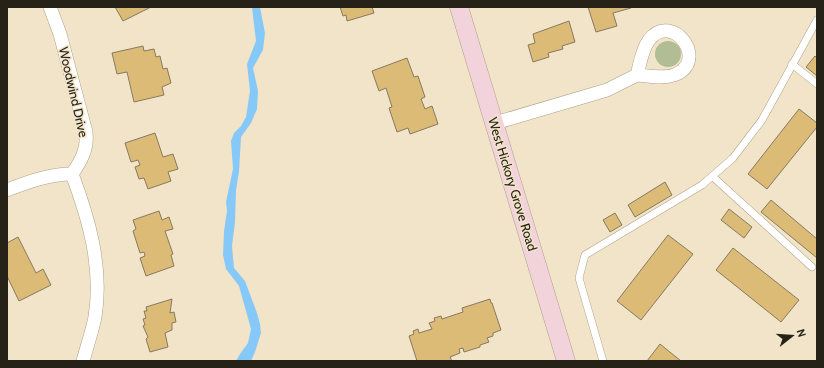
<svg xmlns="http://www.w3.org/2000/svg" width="824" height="368" font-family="Cabin,sans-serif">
  <rect width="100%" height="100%" fill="#f2e4c9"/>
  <circle fill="#b1bd94" cx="668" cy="54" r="13"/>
  <path fill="#86c9f8" d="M252 7H260L265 33 263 50 253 68 258 91 257 109 251 123 241 137 239 172 236 190 235 222 232 246 234 268 245 281 257 313 260 324 261 333 255 352 251 361H236L240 354 248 343 251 329 239 286 226 269 223 255 224 231 227 211 226 202 233 169 231 141 234 133 241 126 246 117 250 91 247 64 256 41Z"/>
  <g fill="#dbbb76" stroke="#867a61">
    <path d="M115 7H151L123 21Z"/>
    <path d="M340 7H372L374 13 347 21 346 15 343 16Z"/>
    <path d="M588 7H631V8L613 13 617 26 596 32Z"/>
    <path d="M569 21 575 42 562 46 563 49 548 53 549 57 533 62 528 45 535 43 533 34Z"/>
    <path d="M143 46 144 51 154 49 156 57 160 56 163 69 167 68 171 83 162 87 164 95 134 102 127 72 117 74 112 53Z"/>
    <path d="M815 56 817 58V76L806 67Z"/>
    <path d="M407 58 414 77 418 76 425 97 421 99 425 109 432 106 438 124 410 134 408 128 397 132 389 108 392 107 386 88 379 91 372 71Z"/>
    <path d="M799 109 817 123V127L767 189 748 174Z"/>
    <path d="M155 133 163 157 173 154 178 169 168 172 171 181 148 189 144 178 139 179 135 167 140 165 138 160 131 162 125 143Z"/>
    <path d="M665 182 672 195 635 217 628 205Z"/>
    <path d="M771 200 817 239V258L761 212Z"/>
    <path d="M729 209 752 227 744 238 721 220Z"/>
    <path d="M159 211 162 220 169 217 173 229 165 231 173 254 171 255 174 266 146 276 140 258 145 256 144 252 140 253 133 231 136 229 133 220Z"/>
    <path d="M615 213 622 225 610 232 603 220Z"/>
    <path d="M668 235 693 254 641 320 617 301Z"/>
    <path d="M18 237 36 273 43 269 51 285 19 301 7 276V243Z"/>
    <path d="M733 248 799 300 781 322 716 270Z"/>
    <path d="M172 299 170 313 174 312 176 322 172 323V330L165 333 168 347 150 352 146 339 148 337 143 326 145 325 143 319 146 318 144 311H147L146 307Z"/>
    <path d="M490 299 491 303H492L501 330 493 333V336L487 338 489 342 480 345V347L464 352 463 348 459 349 460 353 450 357 452 361H417L409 336 414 334 413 331 418 329 419 333 432 329 429 323 435 321 434 318 441 316 442 319 463 312 462 308Z"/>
    <path d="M660 344 681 361H647Z"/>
  </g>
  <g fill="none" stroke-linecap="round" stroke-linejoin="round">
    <defs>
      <g id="lane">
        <path d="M792 64 817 84"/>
        <path d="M712 176 812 267"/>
        <path d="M603 361 579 278 585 255 702 185 733 158 762 120 817 20"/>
      </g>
      <g id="street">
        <path d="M50 7 60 34 86 132C88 149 81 161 72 174"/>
        <path d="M495 123 607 90 637 75C640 64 642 49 649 40 673 10 710 62 674 75 663 79 649 76 637 75"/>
        <path d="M72 174C89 219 103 268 95 317 92 332 87 346 83 361"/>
        <path d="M7 190C28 182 49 174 72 174"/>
      </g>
      <path id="secondary" d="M459 7 566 361"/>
    </defs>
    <use href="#lane" stroke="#ada086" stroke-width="8"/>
    <use href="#street" stroke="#ada086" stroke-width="14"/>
    <use href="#secondary" stroke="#ada086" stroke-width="19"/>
    <use href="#lane" stroke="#fff" stroke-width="7"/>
    <use href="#street" stroke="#fff" stroke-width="13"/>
    <use href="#secondary" stroke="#f2d3db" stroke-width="18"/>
  </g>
  <g text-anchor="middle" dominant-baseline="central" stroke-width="3" stroke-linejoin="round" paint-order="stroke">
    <g font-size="13" fill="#262217" stroke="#f2e4c9">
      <text transform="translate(74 92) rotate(77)">Woodwind Drive</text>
      <text transform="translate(513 184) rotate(73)">West Hickory Grove Road</text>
    </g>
  </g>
  <rect width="824" height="368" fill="none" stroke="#262217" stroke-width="16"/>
  <g transform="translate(792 336) rotate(73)" stroke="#f2e4c9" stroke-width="3" paint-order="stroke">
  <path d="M0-3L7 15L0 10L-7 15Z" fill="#262217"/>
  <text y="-6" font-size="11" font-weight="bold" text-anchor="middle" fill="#262217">N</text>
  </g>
</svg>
